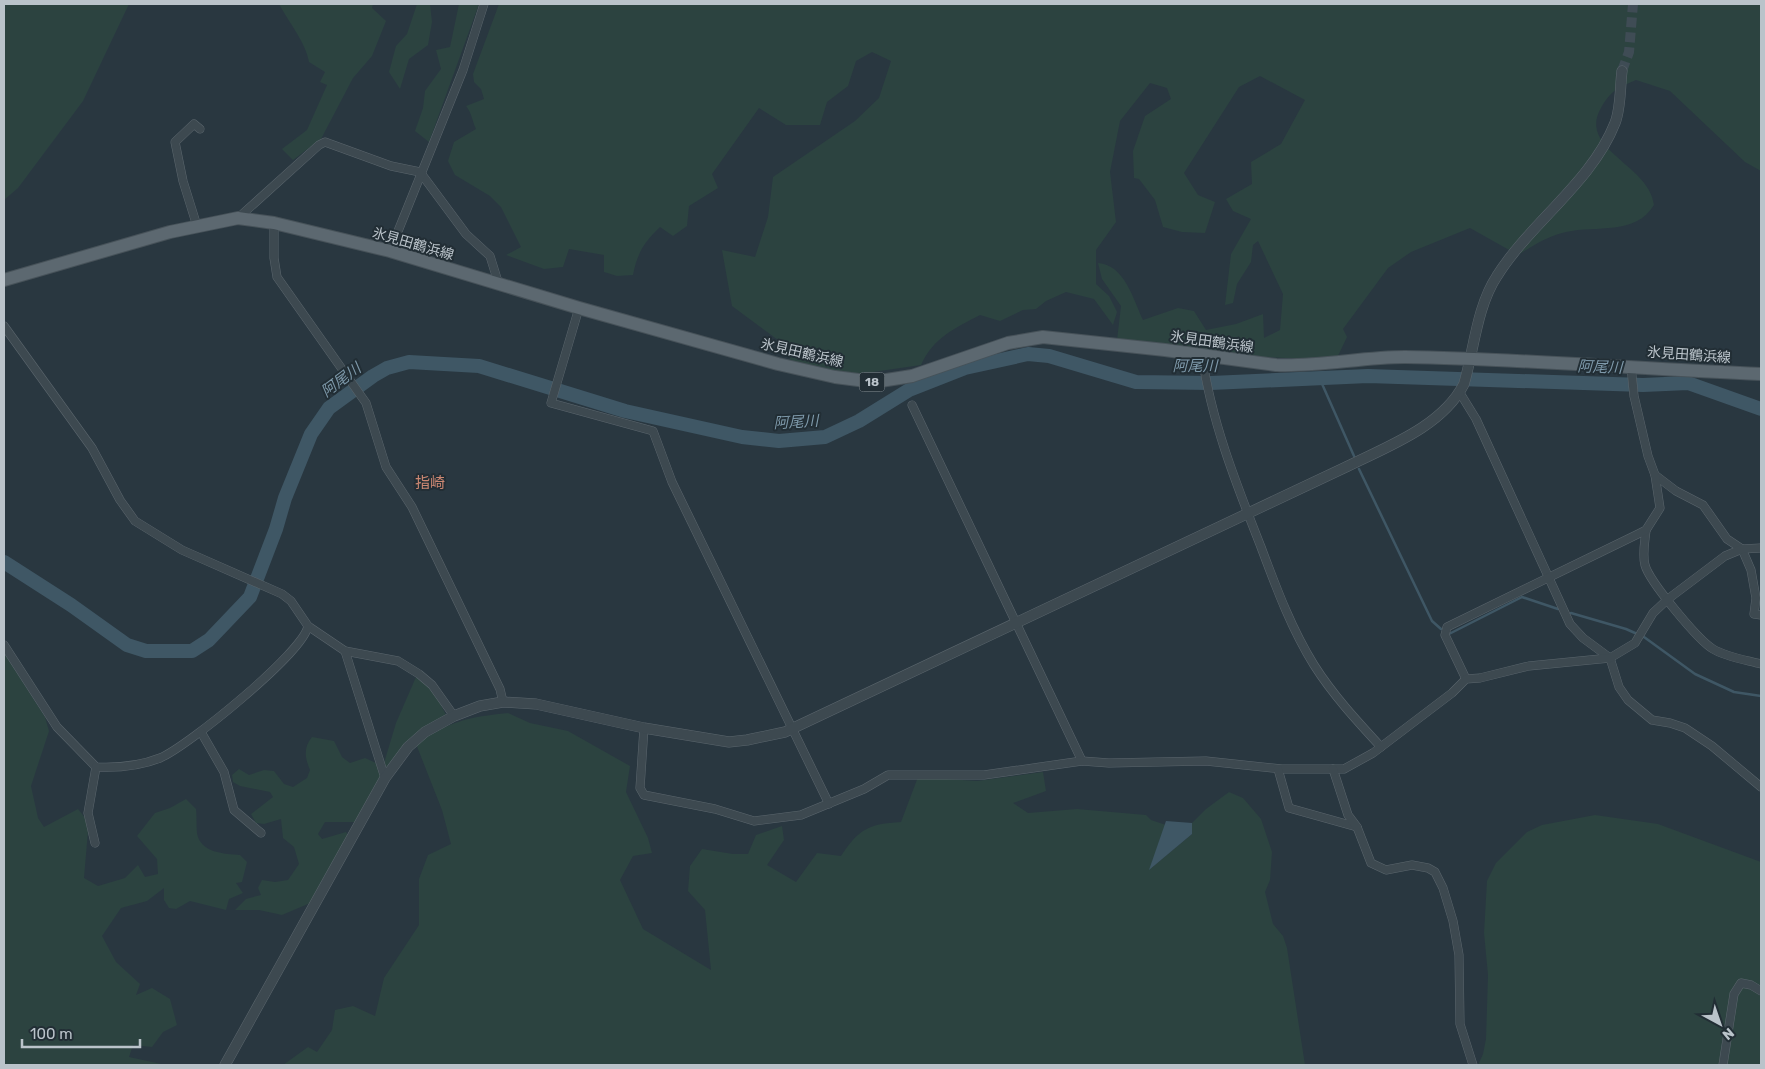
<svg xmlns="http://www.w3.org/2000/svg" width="1765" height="1069" font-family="Rubik,'Noto Sans JP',sans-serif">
  <rect width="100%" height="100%" fill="#293740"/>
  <g fill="#2c4340">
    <path d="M4 4H129L83 101 18 188 4 200Z"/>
    <path d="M279 4H373L372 8 386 21 372 56 353 78 321 139 293 160 282 149 307 130 327 85 320 82 325 72 309 62C306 43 288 21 279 4Z"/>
    <path d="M417 4H430L432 22 428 45 409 59 400 89 389 72 396 46 407 34Z"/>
    <path d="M459 4H479L429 142 415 131 423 108 425 91 441 69 436 50 450 47Z"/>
    <path d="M499 4H1761V171L1745 162 1670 91 1636 80C1618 88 1611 90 1601 108 1577 149 1650 165 1654 205 1635 236 1597 225 1566 232 1548 236 1534 245 1518 255L1470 228 1411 252 1388 268 1343 329 1347 337 1337 358C1263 361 1191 350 1117 340L1121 306 1102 279 1098 263C1125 265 1133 299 1143 320L1178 308 1194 311 1206 330 1236 324 1263 314 1264 338 1280 330 1283 294 1258 241 1253 245 1251 262 1237 284 1233 303 1225 305 1231 254 1251 219 1233 211 1226 199 1252 184 1251 162 1281 144 1305 100 1260 76 1239 87 1184 173 1198 195 1215 202 1205 233 1182 232 1163 227 1155 200 1139 179 1134 178 1133 151 1145 116 1171 99 1167 88 1150 83 1120 121 1110 172 1116 222 1096 250V284L1109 296 1117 312 1113 325 1094 299 1066 292 1046 301 1036 309 1023 310 1000 321 980 315C955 328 933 338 921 365L859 374 794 365 778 340 732 306 722 250 755 257 768 217 773 177 855 121 879 98 891 61 872 52 856 61 848 86 827 102 820 125H786L759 108 712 174 718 188 689 206 687 226 673 236 660 227C644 242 637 254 633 275L617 276 604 272V255L569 249 563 267 544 269 506 255 521 247 501 207 490 196 455 175 448 161 454 142 476 129C472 121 472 113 466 106L484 99 481 89 474 82 473 74Z"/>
    <path d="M4 653 45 717 49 731 31 786 38 818 44 827 78 809 86 819 88 831 84 878 98 886 125 878 138 865 145 877 158 874 157 859 137 836 155 813 170 808 186 799 196 809C197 817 196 825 197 833 200 853 225 854 240 855L247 862 242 882 236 883 243 893 229 899 226 910 190 901 176 909 169 908 164 900V888L147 901 121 908 102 936 116 962 140 984 136 995 152 988 170 999 177 1025 163 1032 152 1047 133 1045 129 1057 166 1065H4Z"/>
    <path d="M416 677 433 690 446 715 410 738 386 768 384 763 396 723Z"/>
    <path d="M508 713 530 723 568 731 630 766 626 792 648 838 652 853 633 856 620 880 643 929 711 970 705 910 688 891 690 866 702 849 733 854H748L756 835 782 826 784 840 767 865 796 882 817 853 841 856C859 829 868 824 901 822L918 777 977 781 1043 772 1046 791 1013 803 1028 813 1077 809 1146 815 1151 820 1166 825 1150 869 1192 834V823L1206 809 1229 792 1243 798 1261 819 1272 852 1270 880 1265 892 1273 924 1283 936 1287 948 1305 1065H283L308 1047 317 1052 332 1030 335 1010 353 1006 375 1016 384 978 419 925V879L428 855 451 844 442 810 416 744C449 721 469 717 508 713Z"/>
    <path d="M312 737 334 741 342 757 350 763 365 758 376 763 381 775 355 822H325L318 834 322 839 346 832 349 837 315 901 282 915 259 910H235L246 899 261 895 258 888 262 880 275 882 288 880 299 864 294 847 283 838 281 819 264 824 256 823 251 814 273 797 270 792 240 786 233 782 232 775 239 769 249 775 264 770 274 771 284 784 293 787 307 778 310 770C305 758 303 748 312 737Z"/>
    <path d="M1595 815 1658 824 1761 862V1065H1478L1483 1054 1486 1039 1488 975 1484 933 1487 881 1496 863 1527 832 1542 825Z"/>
  </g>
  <path fill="#3f5765" d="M1166 821 1192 823V834L1149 870Z"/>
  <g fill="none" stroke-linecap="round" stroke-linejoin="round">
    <g stroke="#3f5765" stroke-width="2.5">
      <path d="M1319 377 1354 456"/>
      <path d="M1359 469 1432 621 1441 629"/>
      <path d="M1571 613 1626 629 1644 637 1695 674 1734 692 1761 696"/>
      <path d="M1449 634 1522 597 1558 609"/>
    </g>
    <path stroke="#3f5765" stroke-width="14" d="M4 562 71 605 127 645 146 651H192L209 640 250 597 276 529 285 498 311 434 329 408 373 376 387 368 409 362 479 366 625 411 742 437 779 441 825 437 859 421 909 390 965 368 1028 354 1049 356 1136 382 1211 383 1368 376 1643 385 1688 383 1761 409"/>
    <path stroke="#3f4c55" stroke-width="10" stroke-dasharray="10 5" stroke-linecap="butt" d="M1622 71 1629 52 1633 4"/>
    <defs>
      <g id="minor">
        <path d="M238 218 319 145 325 142 391 166 420 172 466 234 490 256 499 285"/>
        <path d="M274 223V258L277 277 366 403 386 467 412 507 500 689 503 702"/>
        <path d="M197 226 183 181 175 142 194 124 200 129"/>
        <path d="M390 251 463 70 484 4"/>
        <path d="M579 308 551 403 653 431 672 482 829 804"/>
        <path d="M4 326 92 448 120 500 135 521 182 550 282 594 291 601 308 626 345 651 398 661 419 674 432 685 454 716"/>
        <path d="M1202 355C1211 421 1237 486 1261 547 1276 587 1291 628 1314 665 1333 695 1357 721 1381 747"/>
        <path d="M1460 393 1476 419 1570 624 1583 638 1610 658 1619 687 1628 700 1652 720 1670 723 1685 728 1712 746 1761 787"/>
        <path d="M912 405 1082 761"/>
        <path d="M1655 475 1676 491 1703 505 1727 539 1742 549 1751 570 1756 598 1754 614 1761 615"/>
        <path d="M1646 530C1645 541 1642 554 1645 565 1649 581 1698 640 1713 649 1726 657 1746 660 1761 664"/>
        <path d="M4 645 57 727 96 767C118 768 140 766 160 758 187 747 304 652 308 626"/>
        <path d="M345 651 385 778"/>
        <path d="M1466 679 1445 635 1447 627 1636 535 1646 530 1660 508 1655 475 1648 456 1634 396 1631 366"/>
        <path d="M644 728 640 788 644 795 715 809 754 821 801 815 864 789 888 775H984L1082 761 1109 763 1206 761 1282 769H1344L1373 753 1452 693 1466 679 1480 678 1529 666 1610 658 1635 643 1653 613 1668 599 1725 556 1742 549 1761 548"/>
        <path d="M201 732 224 772 234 810 261 833"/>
        <path d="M1278 769 1289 808 1357 827"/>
        <path d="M1333 769 1348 815 1357 827 1371 863 1386 870 1412 865 1428 868 1435 872 1443 888 1453 921 1459 955 1460 1024 1473 1065"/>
        <path d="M95 843 88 813 96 767"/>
        <path d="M1723 1065 1734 994 1741 983 1751 985 1761 991"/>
      </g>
      <path id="tertiary" d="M225 1065 385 778 408 747 425 732 454 716 480 706 503 702 536 704 644 728 729 742 747 740 785 732 1346 467C1386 447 1442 427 1464 384 1474 349 1477 306 1497 276 1530 223 1592 182 1615 123 1621 108 1620 87 1622 71"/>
      <path id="primary" d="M4 280 170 232 238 218 274 223 390 251 579 308 778 364 835 377 874 382 912 376 1008 343 1043 337 1165 350 1276 365C1319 367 1362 357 1405 357 1524 359 1642 369 1761 374"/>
    </defs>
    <use href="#minor" stroke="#5b666d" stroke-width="9"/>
    <use href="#tertiary" stroke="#5b666d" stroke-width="11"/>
    <use href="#primary" stroke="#475259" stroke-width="14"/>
    <use href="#minor" stroke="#3d4950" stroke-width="8"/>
    <use href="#tertiary" stroke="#3d4950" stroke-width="10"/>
    <use href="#primary" stroke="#5c6870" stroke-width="12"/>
  </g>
  <g text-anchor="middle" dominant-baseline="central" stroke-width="4" stroke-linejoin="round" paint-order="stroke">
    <rect fill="#222e35" stroke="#8c969d" stroke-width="1" x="859.5" y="372.5" width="25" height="19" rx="4"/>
    <g font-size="12" font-weight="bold" fill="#bac3ca">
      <text x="872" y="382">18</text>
    </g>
    <g font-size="14" fill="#bac3ca" stroke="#222e35">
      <text transform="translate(413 244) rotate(16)">氷見田鶴浜線</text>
      <text transform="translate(1212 342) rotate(8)">氷見田鶴浜線</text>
      <text transform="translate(802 353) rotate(13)">氷見田鶴浜線</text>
      <text transform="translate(1689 355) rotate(4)">氷見田鶴浜線</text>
    </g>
    <g font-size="15" font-style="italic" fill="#7e99aa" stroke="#222e35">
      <text x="1195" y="366">阿尾川</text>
      <text transform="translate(1600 367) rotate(2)">阿尾川</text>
      <text transform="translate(341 380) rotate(-37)">阿尾川</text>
      <text transform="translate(796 422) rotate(-3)">阿尾川</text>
    </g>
    <g font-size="15" fill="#cc8873" stroke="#222e35">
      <text x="430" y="483">指崎</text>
    </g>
  </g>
  <rect width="1765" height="1069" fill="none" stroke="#bac3ca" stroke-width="10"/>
  <g transform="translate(1720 1024) rotate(140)" stroke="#222e35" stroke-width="4" paint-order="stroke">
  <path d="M0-4L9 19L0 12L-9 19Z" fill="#bac3ca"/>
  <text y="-8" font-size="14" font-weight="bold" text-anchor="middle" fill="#bac3ca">N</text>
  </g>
  <path d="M22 1039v8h118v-8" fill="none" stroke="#bac3ca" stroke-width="2.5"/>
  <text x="30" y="1039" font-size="15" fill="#bac3ca" stroke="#222e35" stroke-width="4" paint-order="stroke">100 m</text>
</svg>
